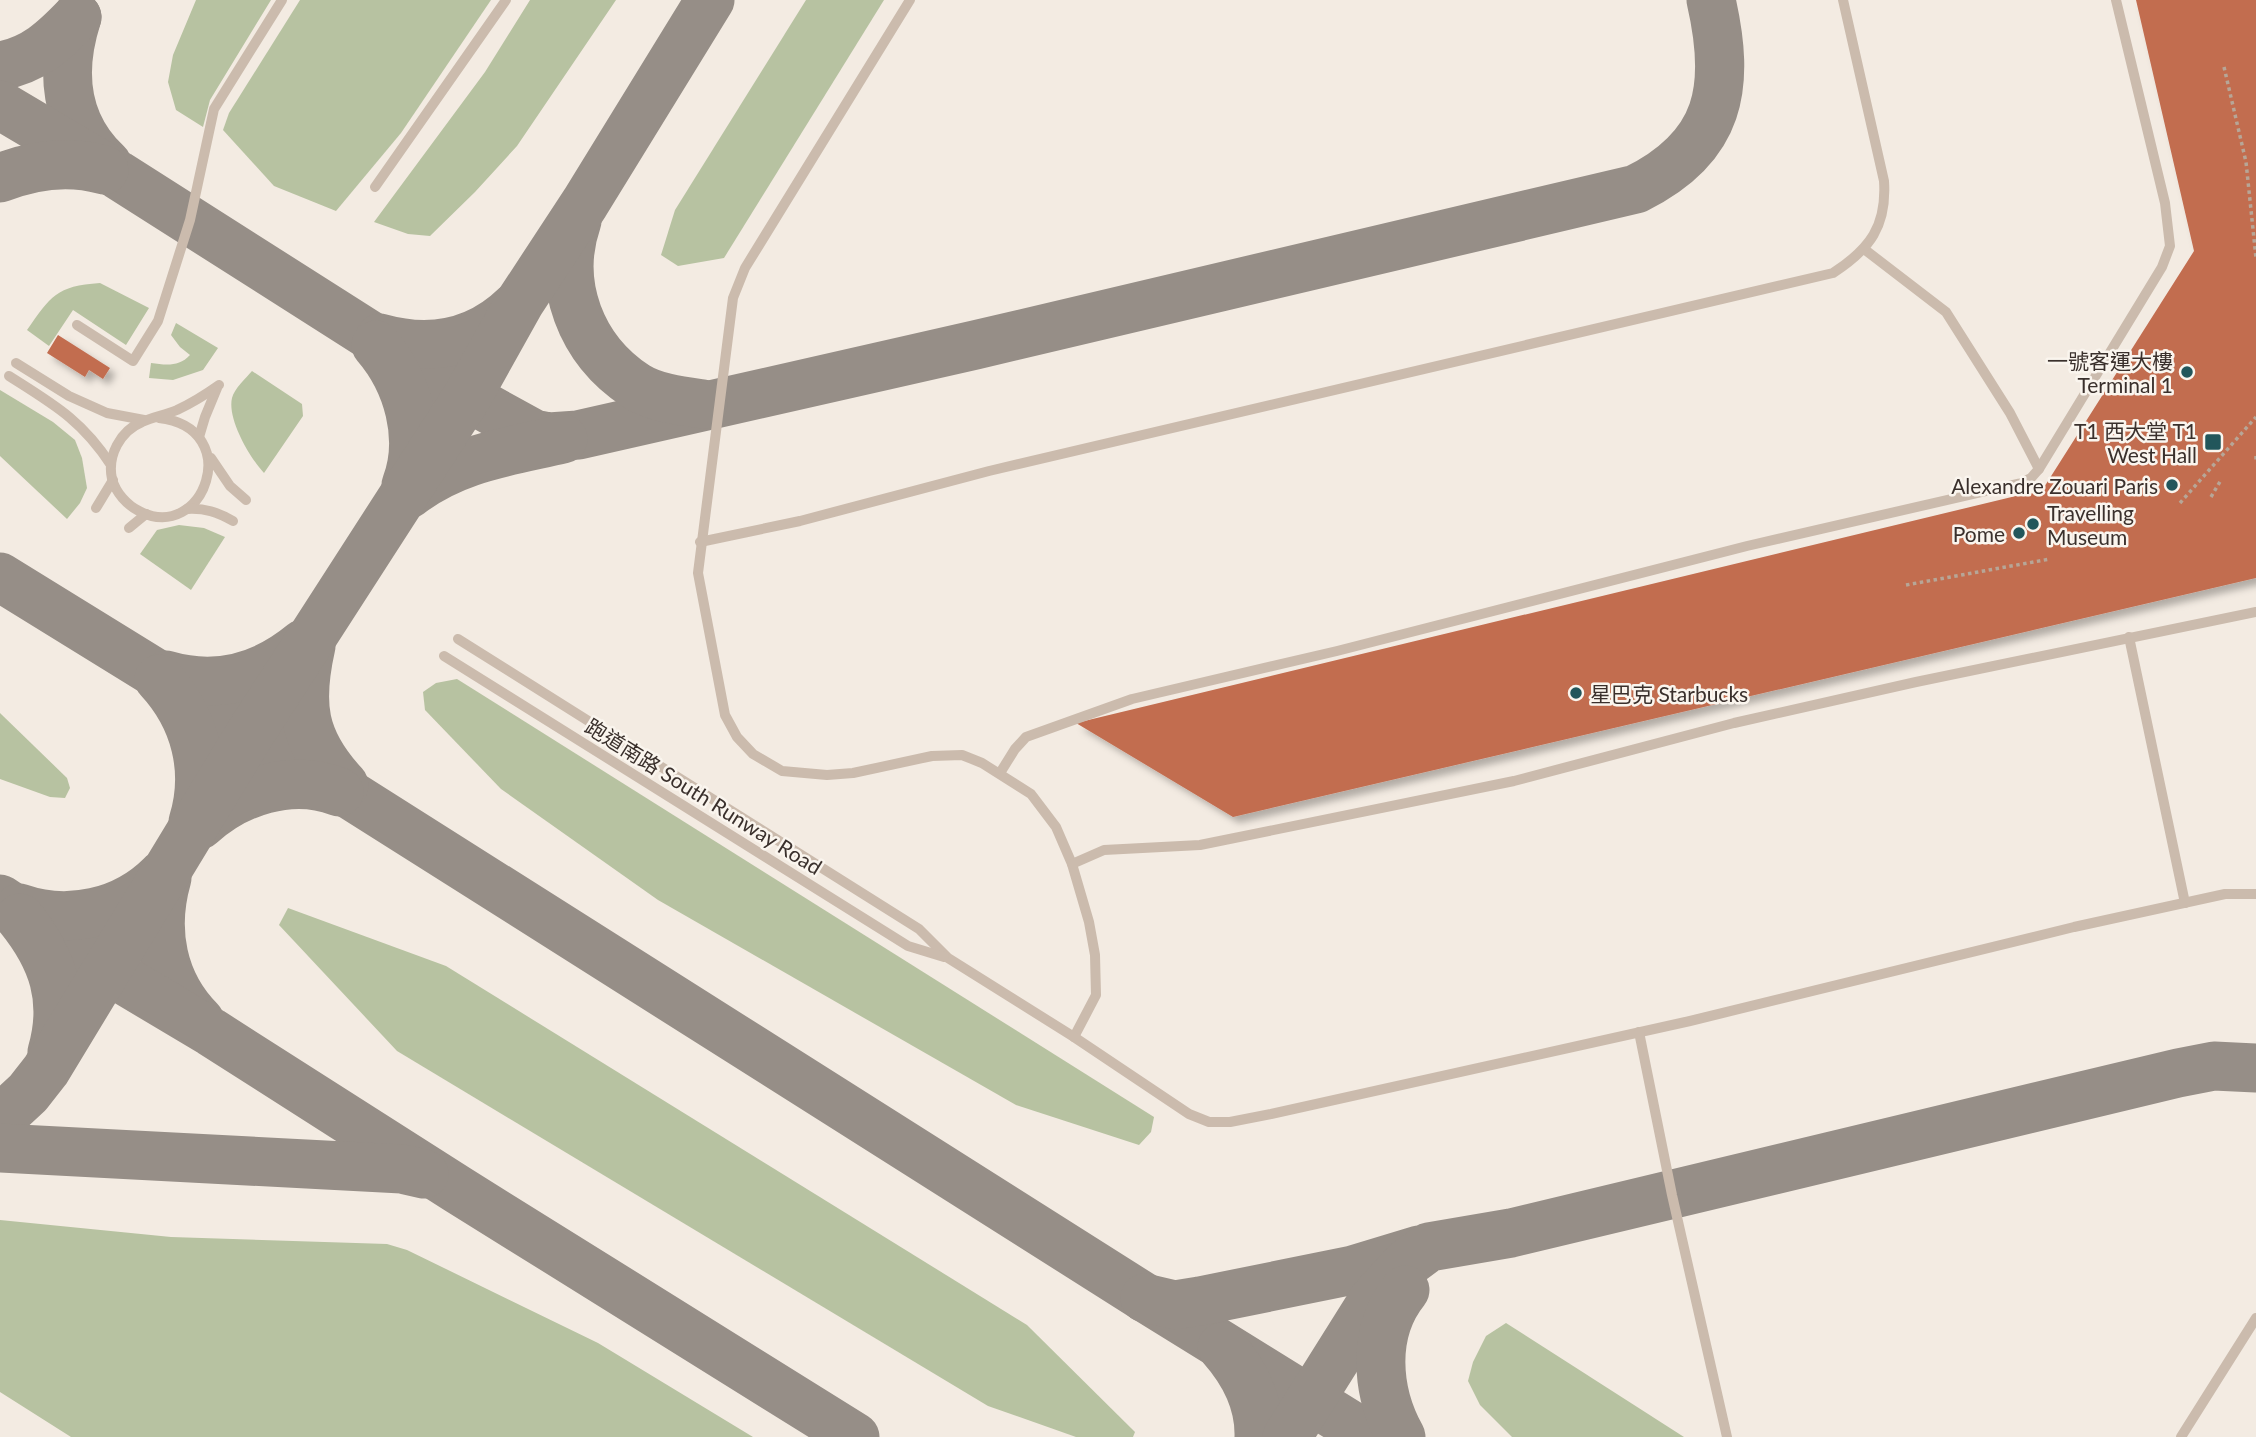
<svg xmlns="http://www.w3.org/2000/svg" width="2256" height="1437" font-family="Lato,'Noto Sans TC',sans-serif">
  <defs>
    <filter id="shadow"><feDropShadow dx="6" dy="6" stdDeviation="3.5" flood-color="#0004"/></filter>
  </defs>
  <rect width="100%" height="100%" fill="#f3ebe2"/>
  <g fill="#b7c2a1">
    <path d="M196 0H271L210 100 203 127 176 110 168 82 173 55Z"/>
    <path d="M300 0H491L401 133 336 211 274 186 223 130 229 113Z"/>
    <path d="M530 0H616L517 146 475 192 430 236 408 234 374 222 485 72Z"/>
    <path d="M806 0H884L724 258 678 266 661 255 675 210Z"/>
    <path d="M100 283 149 308 126 345 73 310 49 346 27 330C51 296 56 286 100 283Z"/>
    <path d="M176 323 218 348 203 370 173 380 149 378 151 363C166 365 179 367 190 355L180 347 171 335Z"/>
    <path d="M252 371 302 404 303 416 264 473C250 458 227 419 232 398 234 389 246 378 252 371Z"/>
    <path d="M0 390 53 422 75 440 82 458 87 488 80 503 67 519 0 456Z"/>
    <path d="M179 525 204 528 225 537 191 590 140 554 157 530Z"/>
    <path d="M457 679 1154 1117 1151 1132 1139 1145 1016 1105 658 900 501 789 425 710 423 692 436 683Z"/>
    <path d="M0 713 67 778 70 788 65 798 50 797 0 779Z"/>
    <path d="M288 908 446 966 1027 1325 1135 1432 1133 1437H1076L988 1406 397 1051 279 925Z"/>
    <path d="M0 1220 171 1237 387 1244 407 1250 598 1343 753 1437H71L0 1392Z"/>
    <path d="M1506 1323 1684 1437H1512L1480 1405 1468 1381 1473 1362 1486 1336Z"/>
  </g>
  <g fill="none" stroke-linecap="round" stroke-linejoin="round">
    <g stroke="#968e87" stroke-width="49">
      <path d="M77 17C60 70 64 124 107 164"/>
      <path d="M0 66C34 60 54 41 77 17"/>
      <path d="M0 105 118 175 467 397 534 434 549 437 578 435 975 345 1636 189C1721 147 1731 87 1711 0"/>
      <path d="M0 178C33 165 69 160 104 170"/>
      <path d="M577 221C555 284 581 350 636 386 655 398 681 401 703 404"/>
      <path d="M380 338C430 352 478 343 516 306"/>
      <path d="M376 345C408 382 424 438 406 485"/>
      <path d="M409 494C456 458 507 452 563 439"/>
      <path d="M0 577 251 732 1144 1297 1370 1437"/>
      <path d="M311 646C298 704 302 740 344 785"/>
      <path d="M166 675C217 690 263 677 303 644"/>
      <path d="M159 679C195 718 209 770 193 822"/>
      <path d="M200 825C236 792 291 773 339 792"/>
      <path d="M167 878C152 930 162 983 200 1021"/>
      <path d="M0 899 107 970 211 1032 457 1189 855 1437"/>
      <path d="M19 908C68 925 124 913 161 876"/>
      <path d="M20 918C53 959 67 1000 52 1052"/>
      <path d="M0 1119 28 1093 46 1070 251 732 467 397 520 302 585 203 710 0"/>
      <path d="M0 1148 402 1169 424 1174"/>
      <path d="M1145 1298 1175 1305 1200 1301 1353 1270 1419 1250"/>
      <path d="M1222 1347C1244 1372 1260 1403 1259 1437"/>
      <path d="M1287 1437 1373 1300 1406 1264 1429 1247 1511 1233 2178 1073 2214 1066 2256 1068"/>
      <path d="M1401 1437C1376 1392 1371 1332 1405 1290"/>
    </g>
  </g>
  <g fill="#c26d50" filter="url(#shadow)">
    <path d="M2136 0H2256V578L1233 817 1076 723 2020 495 2041 492 2194 251Z"/>
    <path d="M58 335 110 368 103 379 89 370 85 377 47 353Z"/>
  </g>
  <g fill="none" stroke-linecap="round" stroke-linejoin="round">
    <g stroke="#b7a697" stroke-width="3.5" stroke-dasharray="3.5 3.5" stroke-linecap="butt">
      <path d="M2224 67 2246 162 2256 258"/>
      <path d="M2256 456V460"/>
      <path d="M2211 497 2221 480"/>
      <path d="M2180 503 2256 417"/>
      <path d="M1906 585 2050 559"/>
    </g>
    <g stroke="#cbbbad" stroke-width="10">
      <path d="M910 0 745 268 733 298 698 573 725 715 737 737 753 754 782 771 827 775 853 773 932 756 962 755 982 763 1031 794 1056 827 1072 864 1089 922 1095 955 1096 995 1074 1037"/>
      <path d="M375 187 506 0"/>
      <path d="M1864 249 1946 312 2010 413 2039 469"/>
      <path d="M77 325 133 361 158 321 190 220 214 109 282 0"/>
      <path d="M16 363 69 396 107 413 144 420"/>
      <path d="M9 376C53 404 82 420 111 465"/>
      <path d="M159 418C246 428 204 545 139 511 127 505 116 493 112 479 107 456 120 431 142 422 153 417 165 415 177 410 192 403 205 395 219 385"/>
      <path d="M199 437 205 417 217 388"/>
      <path d="M211 458 230 486 246 500"/>
      <path d="M96 508 113 480"/>
      <path d="M187 509C205 508 217 512 233 521"/>
      <path d="M129 528 146 514"/>
      <path d="M700 542 800 521 989 471 1833 273C1870 249 1887 226 1884 181L1843 0"/>
      <path d="M2129 637 2185 903"/>
      <path d="M458 639 919 929 948 958 1074 1037 1189 1114 1209 1122H1230L1271 1114 1690 1021 2074 927 2225 894H2256"/>
      <path d="M444 656 908 946 944 957"/>
      <path d="M1000 773 1015 749 1026 737 1132 699 1337 651 1747 546 2021 483 2031 478 2039 469 2162 267 2170 246 2165 203 2116 0"/>
      <path d="M1072 864 1104 850 1200 845 1514 781 1734 723 1916 682 2256 612"/>
      <path d="M1639 1032 1672 1195 1727 1437"/>
      <path d="M2181 1437 2256 1318"/>
    </g>
  </g>
  <g fill="#22565b" stroke="#faf5ee" stroke-width="2.5">
    <circle cx="2187" cy="372" r="7"/>
    <rect x="2204" y="433" width="18" height="18" rx="3.5"/>
    <circle cx="2172" cy="485" r="7"/>
    <circle cx="2033" cy="524" r="7"/>
    <circle cx="2019" cy="533" r="7"/>
    <circle cx="1576" cy="693" r="7"/>
  </g>
  <g text-anchor="middle" dominant-baseline="central" stroke-width="5" stroke-linejoin="round" paint-order="stroke">
    <g font-size="21" fill="#3a302c" stroke="#faf5ee" text-anchor="end">
      <text x="2173" y="360">一號客運大樓<tspan x="2173" dy="24">Terminal 1</tspan></text>
      <text x="2197" y="430">T1 西大堂 T1<tspan x="2197" dy="24">West Hall</tspan></text>
      <text x="2158" y="485">Alexandre Zouari Paris</text>
      <text x="2047" y="512" text-anchor="start">Travelling<tspan x="2047" dy="24">Museum</tspan></text>
      <text x="2005" y="533">Pome</text>
      <text x="1590" y="693" text-anchor="start">星巴克 Starbucks</text>
    </g>
    <g font-size="21" fill="#3a302c" stroke="#faf5ee">
      <text transform="translate(704 796) rotate(32)">跑道南路 South Runway Road</text>
    </g>
  </g>
</svg>
